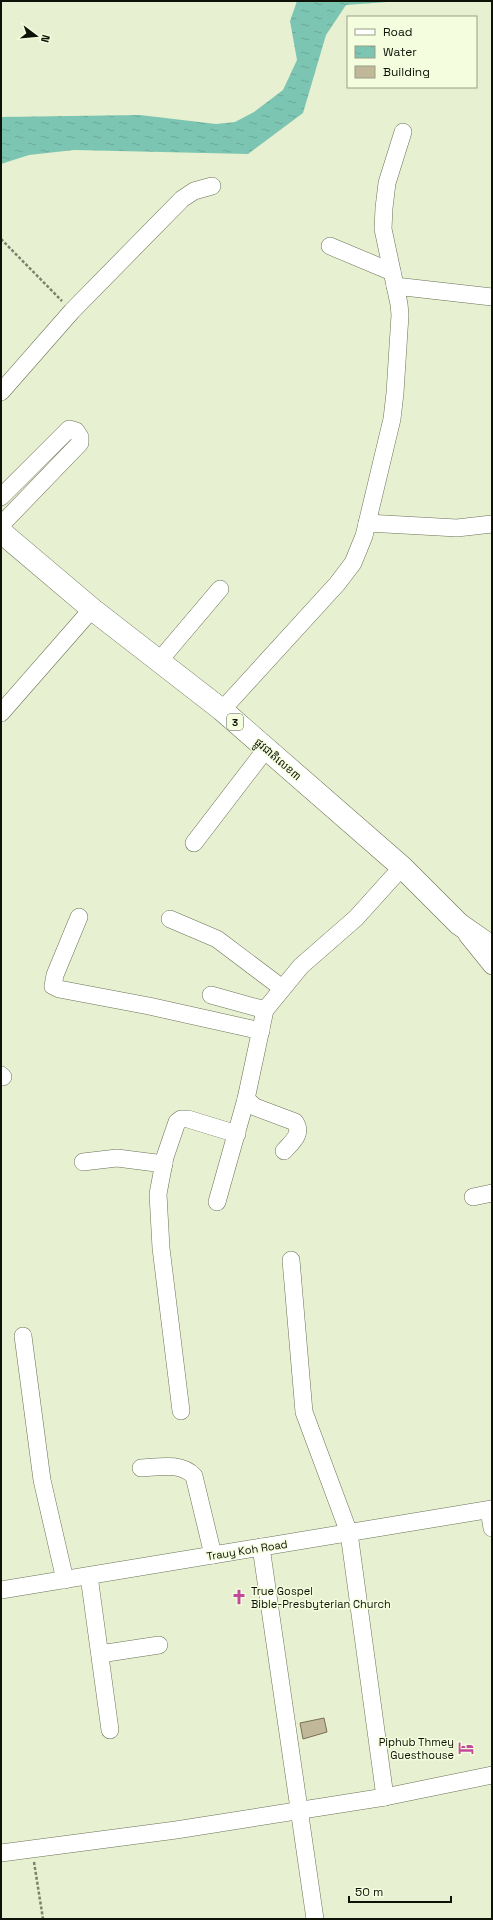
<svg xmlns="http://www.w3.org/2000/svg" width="493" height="1920" font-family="'Space Grotesk','Noto Sans Khmer',sans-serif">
  <defs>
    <pattern id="water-ripples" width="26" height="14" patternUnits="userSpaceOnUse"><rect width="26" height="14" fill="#7cc5b2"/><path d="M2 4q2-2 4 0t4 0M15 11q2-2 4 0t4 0" fill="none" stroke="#6aa898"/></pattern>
  </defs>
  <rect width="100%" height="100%" fill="#e7f0d0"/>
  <path fill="url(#water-ripples)" d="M297 1H401L346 5 326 35 303 113 248 154 74 150 29 155 1 164V117L140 115 216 124 235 122 254 112 283 90 297 60 290 21Z"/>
  <path fill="#c1b899" stroke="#797053" d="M324 1718 327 1732 303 1739 300 1723Z"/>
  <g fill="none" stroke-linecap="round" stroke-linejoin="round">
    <defs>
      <g id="minor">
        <path d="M330 246 392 272"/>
        <path d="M395 286 492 297"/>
        <path d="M1 392 72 311 182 199 194 191 212 186"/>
        <path d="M1 497 69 429 76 431 80 437V443L1 525"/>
        <path d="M367 523 457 528 492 524"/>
        <path d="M159 661 220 589"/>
        <path d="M222 710 337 584 353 563 364 536 392 419 395 393 400 315 399 304 383 229 384 208 387 183 403 132"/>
        <path d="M1 713 92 609"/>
        <path d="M194 843 266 749"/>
        <path d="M79 917 55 975 53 986 59 989 149 1006 261 1031"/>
        <path d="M170 919 217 939 282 988"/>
        <path d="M467 935 492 966"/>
        <path d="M211 995 265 1010"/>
        <path d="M1 1075 3 1077"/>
        <path d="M246 1099 255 1107 295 1122C303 1134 292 1142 284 1151"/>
        <path d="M83 1162 117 1158 164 1164"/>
        <path d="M473 1197 492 1193"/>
        <path d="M217 1202 246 1099 265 1010 301 966 356 918 402 867"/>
        <path d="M291 1260 304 1412 349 1533 385 1797"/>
        <path d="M23 1336 42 1480 65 1580"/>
        <path d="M181 1411 161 1248 158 1194 165 1157 177 1122 181 1119H188L237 1134"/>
        <path d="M141 1468C159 1467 181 1462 194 1476L213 1555"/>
        <path d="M489 1510 492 1528"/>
        <path d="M261 1547 315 1919"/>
        <path d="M89 1576 110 1730"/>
        <path d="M1 1590 492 1509"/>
        <path d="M100 1654 159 1645"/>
        <path d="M1 1853 176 1830 385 1797 492 1775"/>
      </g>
      <path id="highway" d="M1 532 92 609 222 710 402 867 459 924 492 947"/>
    </defs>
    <use href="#minor" stroke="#6a7256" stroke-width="18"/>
    <use href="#highway" stroke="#6a7256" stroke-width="23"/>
    <g stroke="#7b816b" stroke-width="2.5" stroke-dasharray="3 2" stroke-linecap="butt">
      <path d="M1 239 62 301"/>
      <path d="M34 1862 43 1919"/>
    </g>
    <use href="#minor" stroke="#fff" stroke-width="17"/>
    <use href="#highway" stroke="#fff" stroke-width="22"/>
  </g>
  <defs>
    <symbol id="church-bare" viewBox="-9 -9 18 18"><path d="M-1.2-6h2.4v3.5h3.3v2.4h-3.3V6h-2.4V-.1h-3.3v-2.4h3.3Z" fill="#c3499b" stroke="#f4fddd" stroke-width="2.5" paint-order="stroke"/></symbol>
    <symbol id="hotel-bare" viewBox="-9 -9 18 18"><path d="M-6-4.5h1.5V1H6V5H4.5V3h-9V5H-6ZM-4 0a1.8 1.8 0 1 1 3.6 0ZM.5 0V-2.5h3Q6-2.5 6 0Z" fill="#c3499b" stroke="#f4fddd" stroke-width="2.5" paint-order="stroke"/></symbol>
  </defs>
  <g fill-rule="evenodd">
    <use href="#church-bare" x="228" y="1586" width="22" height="22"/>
    <use href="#hotel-bare" x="455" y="1737" width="22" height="22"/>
  </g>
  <g text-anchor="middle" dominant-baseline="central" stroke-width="3" stroke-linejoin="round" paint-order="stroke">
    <rect fill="#f4fddd" stroke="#545847" stroke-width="1" x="227" y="714" width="16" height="16" rx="3"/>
    <g font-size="10" font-weight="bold" fill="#0f1207">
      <text x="235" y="722">3</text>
    </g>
    <g font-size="11" fill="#0f1207" stroke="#f4fddd">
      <text transform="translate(278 759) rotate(41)">ផ្លូវជាតិលេខ៣</text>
      <text transform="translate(247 1550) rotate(-9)">Trauy Koh Road</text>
    </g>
    <g font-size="11" fill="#0f1207" stroke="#f4fddd" text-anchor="start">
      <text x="251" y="1591">True Gospel<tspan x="251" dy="13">Bible-Presbyterian Church</tspan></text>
      <text x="454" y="1742" text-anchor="end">Piphub Thmey<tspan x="454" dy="13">Guesthouse</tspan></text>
    </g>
  </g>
  <rect width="493" height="1920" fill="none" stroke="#0f1207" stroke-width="4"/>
  <rect x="347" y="16" width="130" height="72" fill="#f4fddd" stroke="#989f87"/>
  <rect x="355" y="29" width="20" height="6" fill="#ffffff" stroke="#989f87"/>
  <text x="383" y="36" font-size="12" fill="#0f1207">Road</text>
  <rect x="355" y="46" width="20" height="12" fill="url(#water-ripples)" stroke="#989f87"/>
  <text x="383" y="56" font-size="12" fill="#0f1207">Water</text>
  <rect x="355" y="66" width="20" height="12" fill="#c1b899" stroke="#989f87"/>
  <text x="383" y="76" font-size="12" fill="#0f1207">Building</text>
  <g transform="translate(36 36) rotate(106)" stroke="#f4fddd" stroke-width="3" paint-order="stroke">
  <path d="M0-3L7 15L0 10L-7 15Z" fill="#0f1207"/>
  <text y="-6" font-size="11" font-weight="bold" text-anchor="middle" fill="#0f1207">N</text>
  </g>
  <path d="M349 1896v6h102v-6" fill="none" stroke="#0f1207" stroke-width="2"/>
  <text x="355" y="1896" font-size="12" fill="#0f1207" stroke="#f4fddd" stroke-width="3" paint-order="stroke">50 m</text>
</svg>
